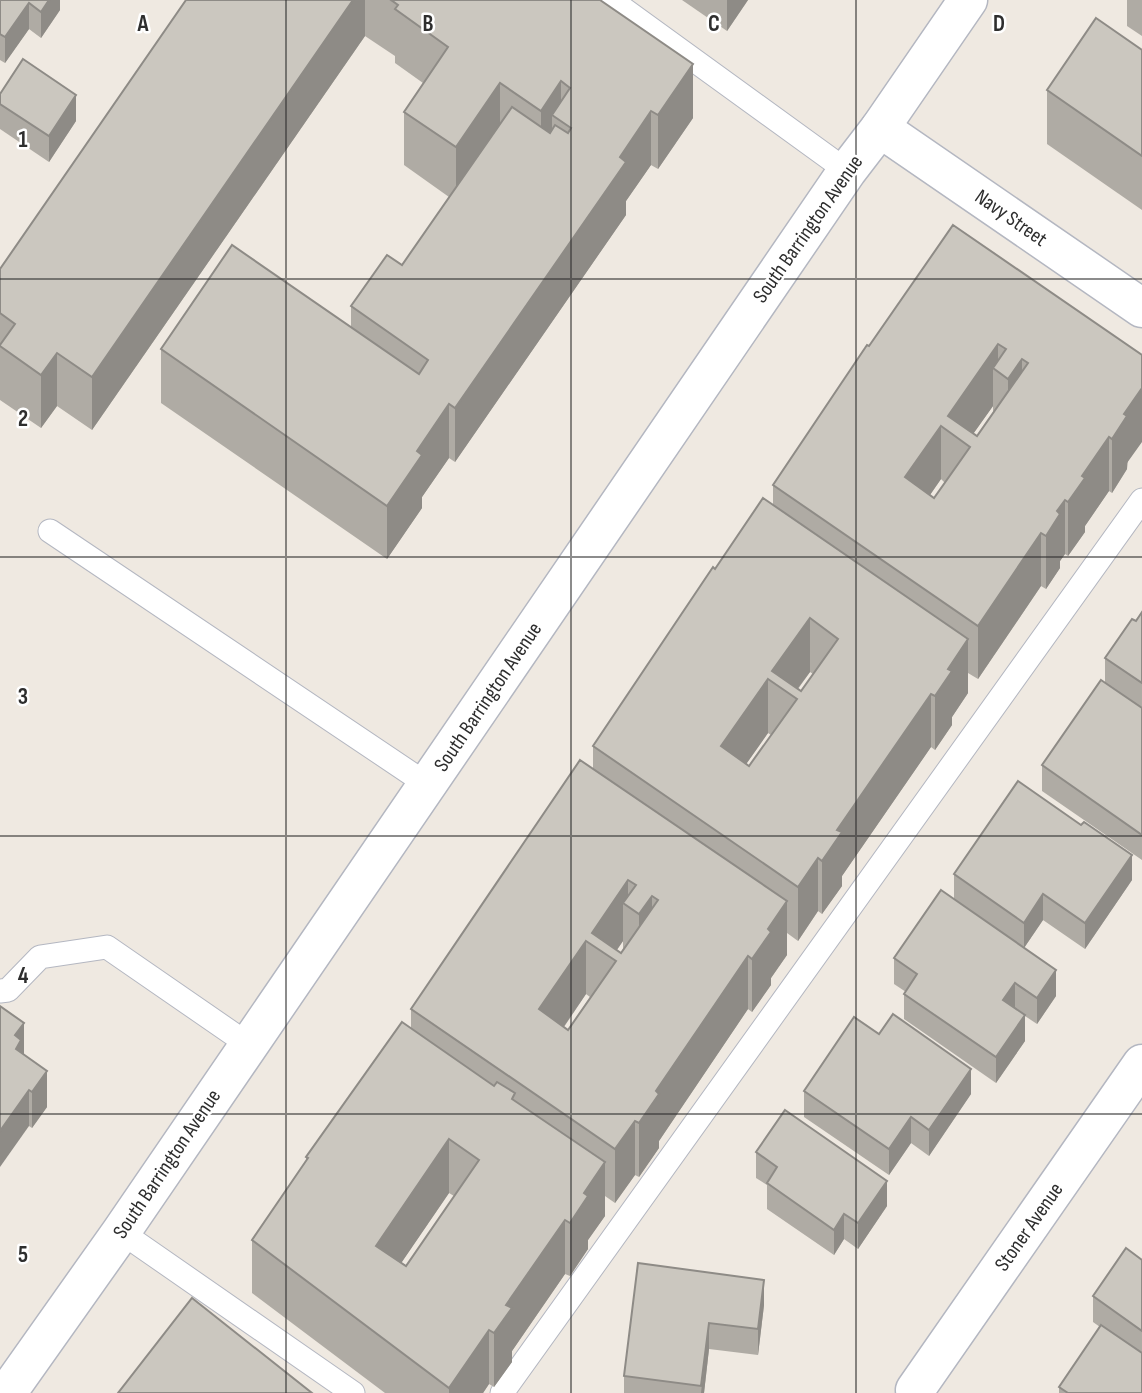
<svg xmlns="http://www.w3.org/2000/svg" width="1142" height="1393" font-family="'Sofia Sans Condensed',sans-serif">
  <rect width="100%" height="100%" fill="#efe9e1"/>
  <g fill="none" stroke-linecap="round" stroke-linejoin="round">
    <defs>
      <g id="service">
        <path d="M611 0 847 171"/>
        <path d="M50 531 428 785"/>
        <path d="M0 991 8 990 40 957 107 947 249 1045"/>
        <path d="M121 1232 353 1393"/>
        <path d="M502 1393 1142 500"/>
      </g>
      <g id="minor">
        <path d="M880 128 1142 308"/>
        <path d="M915 1390 1142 1064"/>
      </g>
      <path id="tertiary" d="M7 1393 121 1232 847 171 880 128 968 0"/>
    </defs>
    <use href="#service" stroke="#b4b7c1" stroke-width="25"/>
    <use href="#minor" stroke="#b4b7c1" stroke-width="41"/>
    <use href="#tertiary" stroke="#b4b7c1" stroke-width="41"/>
    <use href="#service" stroke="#fff" stroke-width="23"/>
    <use href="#minor" stroke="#fff" stroke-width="38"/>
    <use href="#tertiary" stroke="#fff" stroke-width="38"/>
  </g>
  <g fill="#afaba4" fill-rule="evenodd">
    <path d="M0 0H60V10L41 38 29 29 5 63 0 60Z"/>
    <path d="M186 0H600L693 118 658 169 651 165 626 201V215L455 462 449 458 422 497V508L387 559 161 403V349L351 327V306L402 265 449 197 404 165V112L423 83 395 63V56L365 36 92 430 57 406 41 428 0 400V269Z"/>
    <path d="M682 0H748L727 31Z"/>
    <path d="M1127 0H1142V36L1127 26Z"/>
    <path d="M1142 50V210L1047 144V90Z"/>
    <path d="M0 94 76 121 49 162 0 129Z"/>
    <path d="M953 225 1142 355 1127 469 1112 493 1109 491 1085 526V532L1068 556 1065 554 1060 561V568L1046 589 1041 586 978 679 968 673V693L952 717V725L935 750 931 747 842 876V886L822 914 818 911 798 941 787 933V955L771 978V985L752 1012 748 1009 659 1141V1148L639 1177 635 1175 615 1203 605 1196V1216L588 1240V1249L570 1276 565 1274 512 1351V1362L494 1387 489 1384 483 1393H385L252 1293V1240L306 1161V1157L411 1028V1009L593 768V746L715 569 773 505V485ZM993 406V413L977 436 973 434ZM941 479 945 483 934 498 930 495ZM810 672 813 674 801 691 798 689ZM768 733 771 735 749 766 746 764ZM623 941V949L621 953 617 950ZM586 994 590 997 568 1030 564 1027ZM449 1193 454 1196 406 1266 401 1263Z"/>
    <path d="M1142 612V860L1042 791V765L1105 683V658Z"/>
    <path d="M954 874 1132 880 1085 949 1043 920 1024 948 1056 996 1037 1024 1025 1016V1041L996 1083 904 1019V994L906 992 894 984V958L954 900Z"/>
    <path d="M24 1055 47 1107 32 1128 29 1126Z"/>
    <path d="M804 1091 971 1094 929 1156 911 1143 889 1175 804 1117Z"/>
    <path d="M756 1152 887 1206 858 1249 844 1239 834 1255 767 1209V1185L756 1178Z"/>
    <path d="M1142 1260V1393H1059V1387L1100 1327 1093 1322V1296Z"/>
    <path d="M638 1263 764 1305 758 1355 709 1349 704 1393H624V1376Z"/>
  </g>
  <g fill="#8e8b86">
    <path d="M49 0H60V10L41 38V12Z"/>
    <path d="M353 0H365V36L92 430V377Z"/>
    <path d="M727 0H748L727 31Z"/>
    <path d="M29 3V29L5 63V37Z"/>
    <path d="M693 64V118L658 169V115Z"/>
    <path d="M561 81V121L552 115V148L541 164V111Z"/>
    <path d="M500 83V137L456 201V147Z"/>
    <path d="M76 95V121L49 162V136Z"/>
    <path d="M651 111V165L626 201V215L455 462V408L620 157Z"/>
    <path d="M998 344V372L993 368V406L966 444 948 416Z"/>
    <path d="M57 353V406L41 428V375Z"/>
    <path d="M1022 359V413L1008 432V379Z"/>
    <path d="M1142 388V442L1127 463V469L1112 493V439L1124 414Z"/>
    <path d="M449 404V458L422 497V508L387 559V506L417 451Z"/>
    <path d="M941 426V479L905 531V477Z"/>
    <path d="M1109 437V491L1085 526V532L1068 556V502L1082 476Z"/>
    <path d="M1065 500V554L1060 561V568L1046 589V536L1057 511Z"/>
    <path d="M1041 533V586L978 679V626Z"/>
    <path d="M810 618V672L792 696 772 671Z"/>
    <path d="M968 639V693L952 717V725L935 750V696L948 669Z"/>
    <path d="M768 679V733L721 800V746Z"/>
    <path d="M931 694V747L842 876V886L822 914V861L837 830Z"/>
    <path d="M1132 855V880L1085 949V923Z"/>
    <path d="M818 858V911L798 941V887Z"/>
    <path d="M628 880V907L623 903V941L611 958 592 933Z"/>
    <path d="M1043 894V920L1024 948V923Z"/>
    <path d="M652 896V949L639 968V914Z"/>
    <path d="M787 901V955L771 978V985L752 1012V959L768 929Z"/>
    <path d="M586 941V994L539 1063V1009Z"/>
    <path d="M748 956V1009L659 1141V1148L639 1177V1123L656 1091Z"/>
    <path d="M1056 970V996L1037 1024V998Z"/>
    <path d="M1015 983V1009L1003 1000Z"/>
    <path d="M1025 1015V1041L996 1083V1057Z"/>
    <path d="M24 1023V1059L16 1070 15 1035Z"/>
    <path d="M971 1069V1094L929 1156V1130Z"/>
    <path d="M47 1071V1107L32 1128V1092Z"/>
    <path d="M29 1090V1126L0 1167V1131Z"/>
    <path d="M911 1117V1143L889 1175V1149Z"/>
    <path d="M635 1121V1175L615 1203V1149Z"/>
    <path d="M449 1139V1193L376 1300V1246Z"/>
    <path d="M605 1162V1216L588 1240V1249L570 1276V1223L584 1193Z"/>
    <path d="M887 1181V1206L858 1249V1223Z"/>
    <path d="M844 1214V1239L834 1255V1230Z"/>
    <path d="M565 1220V1274L512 1351V1362L494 1387V1333L506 1305Z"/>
    <path d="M764 1280V1305L758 1355V1329Z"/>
    <path d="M709 1323V1349L704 1393H701Z"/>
    <path d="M489 1330V1384L483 1393H449V1388Z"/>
  </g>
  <g fill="#cbc7bf" stroke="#8e8b86" stroke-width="2" fill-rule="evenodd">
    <path d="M0 0H49L41 12 29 3 5 37 0 34Z"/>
    <path d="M186 0H353L92 377 57 353 41 375 0 346V345L15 324 0 313V269Z"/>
    <path d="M391 0H600L693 64 658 115 651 111 620 157 626 162 455 408 449 404 417 451 422 455 387 506 161 349 232 245 419 374 428 360 351 306 387 255 402 265 512 107 550 133 555 125 568 133 571 128 552 115 570 88 561 81 541 111 500 83 456 147 404 112 448 47 395 9 398 5Z"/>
    <path d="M1096 18 1142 50V156L1047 90Z"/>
    <path d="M23 59 76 95 49 136 0 104V94Z"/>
    <path d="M953 225 1142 355V388L1124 414 1127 416 1112 439 1109 437 1082 476 1085 478 1068 502 1065 500 1057 511 1060 514 1046 536 1041 533 978 626 773 485 867 345 869 346ZM998 344 1006 349 993 368 1008 379 1022 359 1028 363 977 436 948 416ZM941 426 970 447 934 498 905 477Z"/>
    <path d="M763 498 968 639 948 669 952 671 935 696 931 694 837 830 842 832 822 861 818 858 798 887 593 746 713 567 715 569ZM810 618 838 639 801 691 772 671ZM768 679 797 699 749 766 721 746Z"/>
    <path d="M1142 612V683L1105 658 1132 619 1136 621Z"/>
    <path d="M1101 680 1142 708V835L1042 765Z"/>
    <path d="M580 760 787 901 768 929 771 932 752 959 748 956 656 1091 659 1094 639 1123 635 1121 615 1149 411 1009ZM628 880 636 885 623 903 639 914 652 896 658 900 621 953 592 933ZM586 941 616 961 568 1030 539 1009Z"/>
    <path d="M1018 781 1081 825 1084 822 1132 855 1085 923 1043 894 1024 923 954 874Z"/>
    <path d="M941 890 1056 970 1037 998 1015 983 1003 1000 1025 1015 996 1057 904 994 917 974 894 958Z"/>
    <path d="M0 1006 24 1023 15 1035 21 1040 16 1049 47 1071 32 1092 29 1090 0 1131Z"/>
    <path d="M893 1014 971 1069 929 1130 911 1117 889 1149 804 1091 854 1017 879 1034Z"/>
    <path d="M402 1022 494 1086 497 1082 515 1093 512 1099 605 1162 584 1193 588 1196 570 1223 565 1220 506 1305 512 1308 494 1333 489 1330 449 1388 252 1240 308 1158 306 1157ZM449 1139 479 1160 406 1266 376 1246Z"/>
    <path d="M785 1110 887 1181 858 1223 844 1214 834 1230 767 1183 777 1167 756 1152Z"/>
    <path d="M1126 1248 1142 1260V1331L1093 1296Z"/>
    <path d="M638 1263 764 1280 758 1329 709 1323 701 1386 624 1376Z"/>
    <path d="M192 1298 312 1393H118Z"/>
    <path d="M1101 1325 1142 1353V1393H1068L1059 1387Z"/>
  </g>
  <path fill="none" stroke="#2e2e2e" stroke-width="2" stroke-opacity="0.55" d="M286 0V1393M571 0V1393M856 0V1393M0 279H1142M0 557H1142M0 836H1142M0 1114H1142"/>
  <g text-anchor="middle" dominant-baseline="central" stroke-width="5" stroke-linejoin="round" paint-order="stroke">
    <g font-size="21" fill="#2e2e2e" stroke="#fff">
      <text transform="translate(1011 218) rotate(35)">Navy Street</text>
      <text transform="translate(808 229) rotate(-55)">South Barrington Avenue</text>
      <text transform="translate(488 697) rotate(-56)">South Barrington Avenue</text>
      <text transform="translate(167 1164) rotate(-56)">South Barrington Avenue</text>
      <text transform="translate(1029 1227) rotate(-55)">Stoner Avenue</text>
    </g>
  </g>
  <g font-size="23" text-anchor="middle" font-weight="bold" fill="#2e2e2e" stroke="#fff" stroke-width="5" stroke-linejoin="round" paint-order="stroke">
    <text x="143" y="31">A</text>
    <text x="428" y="31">B</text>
    <text x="714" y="31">C</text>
    <text x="999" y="31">D</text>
    <text x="23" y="147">1</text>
    <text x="23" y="426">2</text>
    <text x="23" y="704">3</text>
    <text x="23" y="983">4</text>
    <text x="23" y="1262">5</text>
  </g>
</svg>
